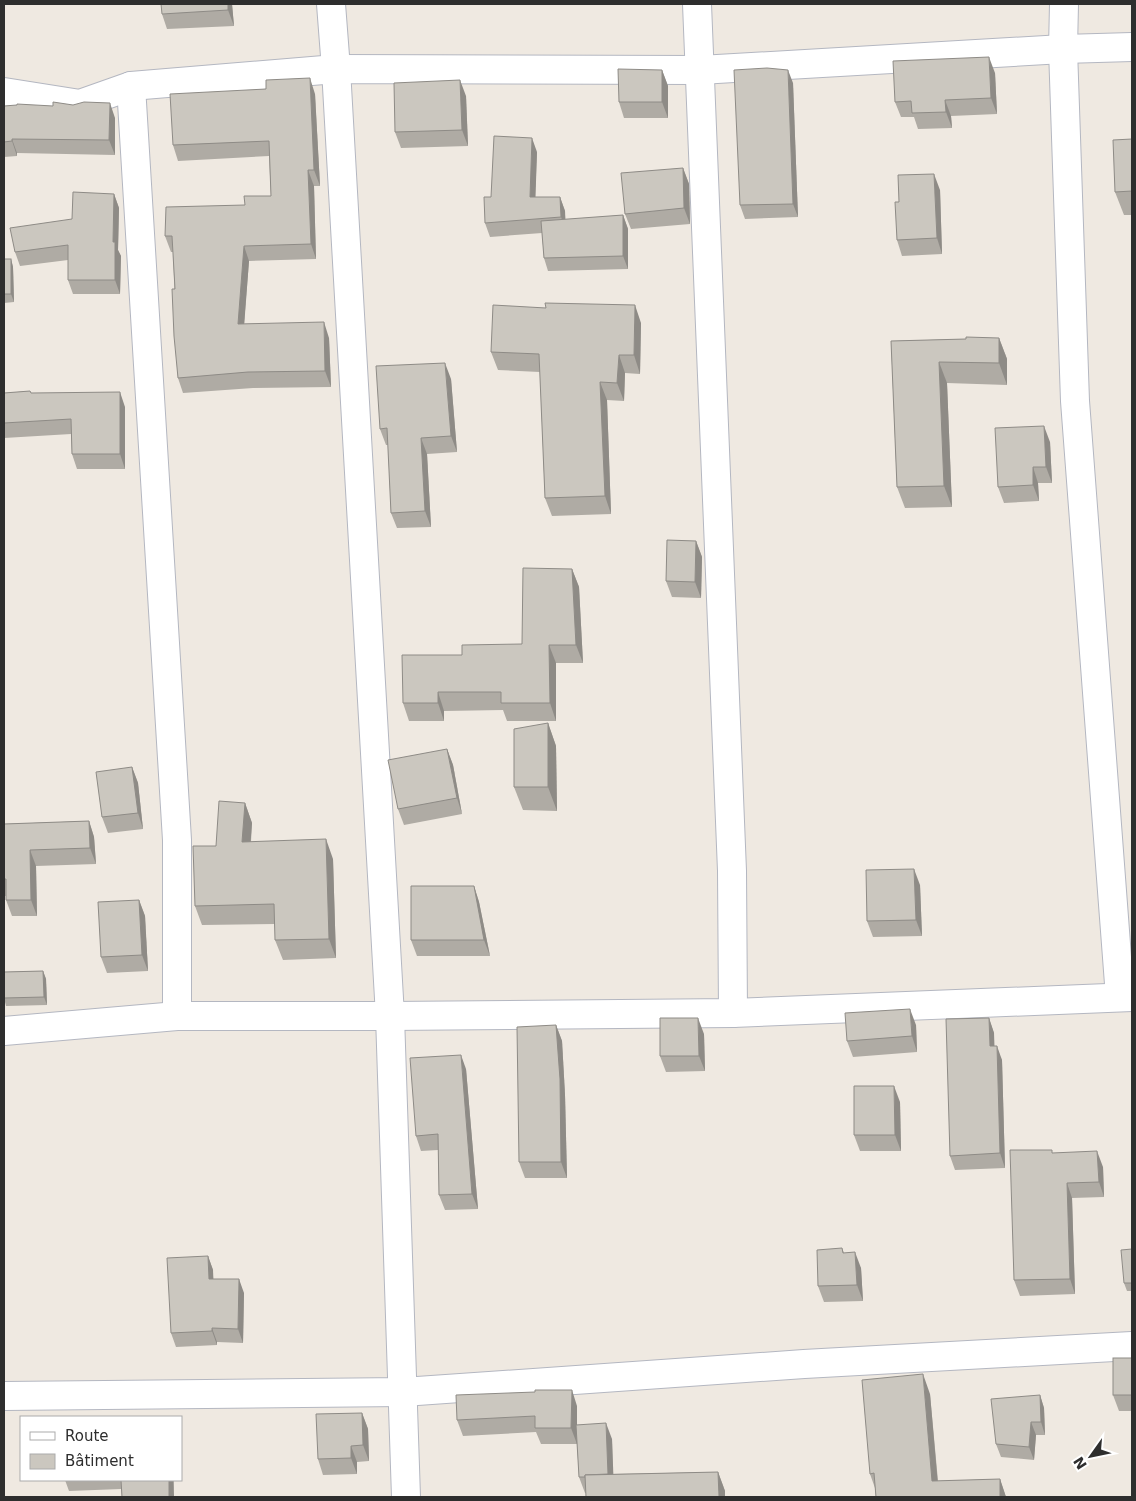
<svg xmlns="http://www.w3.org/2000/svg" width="1136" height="1501" font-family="'DejaVu Sans',sans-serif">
  <rect width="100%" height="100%" fill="#efe9e1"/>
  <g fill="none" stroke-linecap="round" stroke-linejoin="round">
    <defs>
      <g id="minor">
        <path d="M331 4 336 69 390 1016 406 1497"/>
        <path d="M697 4 732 871 733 1013"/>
        <path d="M1064 4 1063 49 1075 401 1120 997"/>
        <path d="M131 86 177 840V1016"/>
        <path d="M4 92 80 104 131 86 336 69 700 70 1063 49 1132 47"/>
        <path d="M4 1031 177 1016H390L733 1013 1132 997"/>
        <path d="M4 1396 403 1392 804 1364 1132 1346"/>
      </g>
    </defs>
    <use href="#minor" stroke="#b4b7c1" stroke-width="30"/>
    <use href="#minor" stroke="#fff" stroke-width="28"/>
  </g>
  <g fill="#afaba4">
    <path d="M232 4 234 26 167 29 162 14Z"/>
    <path d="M662 70 668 86V118H624L619 102Z"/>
    <path d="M995 73 997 114 951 116 952 128 918 129 914 117H901L895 102Z"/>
    <path d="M793 83 798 217 745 219 740 205Z"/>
    <path d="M315 94 320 186H314L316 259 249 261 244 324 329 338 331 387 253 388 183 393 178 378 173 252H171L165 236 245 205 271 196 269 156 178 161 173 145Z"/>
    <path d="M466 96 468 146 401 148 395 132Z"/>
    <path d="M4 106 115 118V155L17 153V156L4 157Z"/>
    <path d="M1132 139V215H1124L1115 192Z"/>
    <path d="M537 152 535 197H560L565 211V220L623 215 628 229V269L548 271 544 258 542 233 490 237 485 223 491 197Z"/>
    <path d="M683 168 689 184 690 224 631 229 625 214Z"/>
    <path d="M940 190 942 254 902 256 897 240 899 202Z"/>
    <path d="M114 194 119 208 118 250 121 256 120 294H73L68 280V260L20 266 15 252 72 219Z"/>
    <path d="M4 259H11L13 267 14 302 4 303Z"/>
    <path d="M641 323 640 374 625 373 624 401 607 400 611 514 552 516 545 498 540 372 498 370 491 352Z"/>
    <path d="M999 338 1007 359V385L947 383 952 507 905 508 897 487 891 341Z"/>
    <path d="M451 379 457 452 427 454 431 527 397 528 391 513 388 445H386L380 429Z"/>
    <path d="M30 391 31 393 125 407V469H77L72 454 71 434 4 438V393Z"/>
    <path d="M1050 442 1052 483H1038L1039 501 1004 503 998 487Z"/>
    <path d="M696 541 702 557 701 598 672 597 666 581Z"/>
    <path d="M572 569 579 587 583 663H556V721H507L503 710 444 711V721H409L403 703 462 655 522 644Z"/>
    <path d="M548 723 556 746 557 811 523 810 514 787Z"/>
    <path d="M447 749 453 765 462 814 404 825 398 809Z"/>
    <path d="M132 767 138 783 143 829 108 833 102 817Z"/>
    <path d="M245 803 252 823 251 842 333 859 336 958 283 960 275 940V924L202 925 195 906 216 846Z"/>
    <path d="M89 821 94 837 96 864 36 866 37 916H12L6 900V896H4V824Z"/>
    <path d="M920 885 922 936 873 937 867 921Z"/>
    <path d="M474 886 479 902 490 956H417L411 940Z"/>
    <path d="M139 900 145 916 148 971 107 973 101 957Z"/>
    <path d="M43 971 46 979 47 1005 6 1006 4 998V972Z"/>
    <path d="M989 1018 994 1033V1046L1002 1060 1005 1168 955 1170 950 1156Z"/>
    <path d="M556 1025 562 1041 565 1095 567 1178H525L519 1162Z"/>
    <path d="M916 1025 917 1052 853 1057 847 1041Z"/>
    <path d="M704 1034 705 1071 666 1072 660 1056Z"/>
    <path d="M466 1069 478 1209 445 1210 439 1195 438 1150 421 1151 416 1136Z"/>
    <path d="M900 1102 901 1151H860L854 1135Z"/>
    <path d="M1053 1153 1103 1167 1104 1197 1072 1198 1075 1294 1020 1296 1014 1280Z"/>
    <path d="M842 1248 844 1253 861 1268 863 1301 824 1302 818 1286Z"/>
    <path d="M1132 1249V1291H1127L1124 1283Z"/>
    <path d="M208 1256 213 1270V1279L244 1293 243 1343 217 1342V1345L176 1347 171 1333Z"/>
    <path d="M1132 1358V1411H1119L1113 1395Z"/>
    <path d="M930 1394 938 1481 1000 1479 1006 1497H876L875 1488 870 1474Z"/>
    <path d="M1040 1395 1044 1408 1045 1435H1036L1034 1460 1001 1457 996 1444Z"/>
    <path d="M577 1406V1425L612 1439 613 1474 718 1472 725 1491 585 1493 579 1477 577 1444H541L536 1432 463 1436 457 1420Z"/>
    <path d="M362 1413 368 1429 369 1461 357 1462V1474L323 1475 318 1459Z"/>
    <path d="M38 1480H174V1497H122L121 1489 69 1491 65 1480Z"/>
  </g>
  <g fill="#8e8b86">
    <path d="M228 4H232L234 26 228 10Z"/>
    <path d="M989 57 995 73 997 114 991 98Z"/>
    <path d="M662 70 668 86V118L662 102Z"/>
    <path d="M788 70 793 83 798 217 793 204Z"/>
    <path d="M310 78 315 94 320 186 314 170Z"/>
    <path d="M460 80 466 96 468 146 462 130Z"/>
    <path d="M945 100 951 116 952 128 946 112Z"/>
    <path d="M110 103 115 118V155L109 140Z"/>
    <path d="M532 138 537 152 535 211 530 197Z"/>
    <path d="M12 139 17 153V156L12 141Z"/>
    <path d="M683 168 689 184 690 224 684 208Z"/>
    <path d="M308 170 314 186 316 259 311 244Z"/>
    <path d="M934 174 940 190 942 254 937 238Z"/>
    <path d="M114 194 119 208 118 250 121 256 120 294 115 280 113 242Z"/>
    <path d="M560 197 565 211 566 231 561 217Z"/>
    <path d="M623 215 628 229V269L623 256Z"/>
    <path d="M244 246 249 261 243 340 238 324Z"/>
    <path d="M11 259 13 267 14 302 11 294Z"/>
    <path d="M635 305 641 323 640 374 634 355Z"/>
    <path d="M324 322 329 338 331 387 325 371Z"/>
    <path d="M999 338 1007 359V385L999 363Z"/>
    <path d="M619 355 625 373 624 401 617 383Z"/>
    <path d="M939 362 947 383 952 507 944 486Z"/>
    <path d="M445 363 451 379 457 452 451 436Z"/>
    <path d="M600 382 607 400 611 514 605 496Z"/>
    <path d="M120 392 125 407V469L120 454Z"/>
    <path d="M1044 426 1050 442 1052 483 1046 467Z"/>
    <path d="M421 438 427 454 431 527 425 511Z"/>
    <path d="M1033 467 1038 483 1039 501 1033 485Z"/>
    <path d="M696 541 702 557 701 598 695 582Z"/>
    <path d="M572 569 579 587 583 663 576 645Z"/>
    <path d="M549 645 556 663V721L550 703Z"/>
    <path d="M438 692 444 711V721L438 703Z"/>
    <path d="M548 723 556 746 557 811 548 787Z"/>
    <path d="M447 749 453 765 462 814 457 798Z"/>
    <path d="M132 767 138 783 143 829 138 813Z"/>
    <path d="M245 803 252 823 249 862 242 842Z"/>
    <path d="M89 821 94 837 96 864 90 848Z"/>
    <path d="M326 839 333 859 336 958 329 939Z"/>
    <path d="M30 850 36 866 37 916 31 900Z"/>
    <path d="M914 869 920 885 922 936 916 920Z"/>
    <path d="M474 886 479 902 490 956 484 940Z"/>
    <path d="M139 900 145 916 148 971 142 955Z"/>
    <path d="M43 971 46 979 47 1005 44 997Z"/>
    <path d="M910 1009 916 1025 917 1052 912 1036Z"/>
    <path d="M698 1018 704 1034 705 1071 699 1056Z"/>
    <path d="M989 1018 994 1033 995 1061 990 1046Z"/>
    <path d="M556 1025 562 1041 565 1095 567 1178 561 1162Z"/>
    <path d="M997 1046 1002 1060 1005 1168 1000 1153Z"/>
    <path d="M461 1055 466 1069 478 1209 472 1194Z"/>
    <path d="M894 1086 900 1102 901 1151 895 1135Z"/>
    <path d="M1097 1151 1103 1167 1104 1197 1099 1182Z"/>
    <path d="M1067 1183 1072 1198 1075 1294 1070 1279Z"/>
    <path d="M855 1252 861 1268 863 1301 857 1285Z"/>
    <path d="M208 1256 213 1270 214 1293 209 1279Z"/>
    <path d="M239 1279 244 1293 243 1343 238 1329Z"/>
    <path d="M212 1328 217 1342V1345L212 1331Z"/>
    <path d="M923 1374 930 1394 939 1497 932 1481Z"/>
    <path d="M572 1390 577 1406V1444L571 1428Z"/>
    <path d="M1040 1395 1044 1408 1045 1435 1041 1422Z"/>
    <path d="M362 1413 368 1429 369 1461 363 1445Z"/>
    <path d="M1031 1422 1036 1435 1034 1460 1029 1447Z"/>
    <path d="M606 1423 612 1439 614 1492 608 1476Z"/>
    <path d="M351 1446 357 1462V1474L351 1458Z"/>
    <path d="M718 1472 725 1491V1497H719Z"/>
    <path d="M1000 1479 1006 1497H1000Z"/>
    <path d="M169 1480H173L174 1497H169Z"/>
  </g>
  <g fill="#cbc7bf" stroke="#8e8b86">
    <path d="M161 4H228V10L162 14Z"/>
    <path d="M989 57 991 98 945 100 946 112 912 113 911 101 895 102 893 61Z"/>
    <path d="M767 68 788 70 793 204 740 205 734 70Z"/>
    <path d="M618 69 662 70V102H619Z"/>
    <path d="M310 78 314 170H308L311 244 244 246 238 324 324 322 325 371 248 372 178 378 174 336 172 289H175L172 236H165L166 207 245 205 244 196H271L269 141 173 145 170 94 266 89V80Z"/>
    <path d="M460 80 462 130 395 132 394 83Z"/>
    <path d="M53 102 73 105 84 102 110 103 109 140 12 139V141L4 142V106L17 105V104L53 106Z"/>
    <path d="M494 136 532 138 530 197H560L561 217 485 223 484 197H491Z"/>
    <path d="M1132 139V191L1115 192 1113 140Z"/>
    <path d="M683 168 684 208 625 214 621 173Z"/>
    <path d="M934 174 937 238 897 240 895 202H899L898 175Z"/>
    <path d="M73 192 114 194 113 242H115V280H68V245L15 252 10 228 72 219Z"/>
    <path d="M623 215V256L544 258 541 221Z"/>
    <rect x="4" y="259" width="7" height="35"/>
    <path d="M545 303 635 305 634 355H619L617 383 600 382 605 496 545 498 539 354 491 352 493 305 546 308Z"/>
    <path d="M966 337 999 338V363L939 362 944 486 897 487 891 341 966 339Z"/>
    <path d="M445 363 451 436 421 438 425 511 391 513 387 428 380 429 376 366Z"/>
    <path d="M30 391 31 393 120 392V454H72L71 419 4 423V393Z"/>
    <path d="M1044 426 1046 467H1033V485L998 487 995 428Z"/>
    <path d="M667 540 696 541 695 582 666 581Z"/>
    <path d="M523 568 572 569 576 645H549L550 703H501V692H438V703H403L402 655H462V645L522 644Z"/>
    <path d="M548 723V787H514V729Z"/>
    <path d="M447 749 457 798 398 809 388 760Z"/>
    <path d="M132 767 138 813 102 817 96 772Z"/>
    <path d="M219 801 245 803 242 842 326 839 329 939 275 940 274 904 195 906 193 846H216Z"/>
    <path d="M89 821 90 848 30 850 31 900H6V879H4V824Z"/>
    <path d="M914 869 916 920 867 921 866 870Z"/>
    <path d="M411 886H474L484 940H411Z"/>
    <path d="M139 900 142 955 101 957 98 902Z"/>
    <path d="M43 971 44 997 4 998V972Z"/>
    <path d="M910 1009 912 1036 847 1041 845 1013Z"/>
    <path d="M660 1018H698L699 1056H660Z"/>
    <path d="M989 1018 990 1046H997L1000 1153 950 1156 946 1019Z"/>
    <path d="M556 1025 560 1079 561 1162H519L517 1027Z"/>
    <path d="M461 1055 472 1194 439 1195 438 1134 416 1136 410 1058Z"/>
    <path d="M854 1086H894L895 1135H854Z"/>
    <path d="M1010 1150H1052V1153L1097 1151 1099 1182 1067 1183 1070 1279 1014 1280Z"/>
    <path d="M842 1248 843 1253 855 1252 857 1285 818 1286 817 1250Z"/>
    <path d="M1132 1249V1283H1124L1121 1250Z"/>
    <path d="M208 1256 209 1279H239L238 1329 212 1328V1331L171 1333 167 1258Z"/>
    <rect x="1113" y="1358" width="19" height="37"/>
    <path d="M923 1374 932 1481 1000 1479V1497H876L874 1473 870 1474 862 1380Z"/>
    <path d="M535 1390H572L571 1428H535V1416L457 1420 456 1395 535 1392Z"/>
    <path d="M1040 1395 1041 1422H1031L1029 1447 996 1444 991 1399Z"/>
    <path d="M362 1413 363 1445 351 1446V1458L318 1459 316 1414Z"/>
    <path d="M606 1423 608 1474 585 1475V1477H579L576 1425Z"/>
    <path d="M718 1472 719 1497H586L585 1475Z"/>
    <path d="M121 1480H169V1497H122Z"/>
  </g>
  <rect width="1136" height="1501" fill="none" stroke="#2e2e2e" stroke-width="10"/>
  <rect x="20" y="1416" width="162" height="65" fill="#ffffff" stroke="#ababab"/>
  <rect x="30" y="1432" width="25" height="8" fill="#ffffff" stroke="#ababab"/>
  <text x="65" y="1441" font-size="15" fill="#2e2e2e">Route</text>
  <rect x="30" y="1454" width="25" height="15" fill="#cbc7bf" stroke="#ababab"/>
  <text x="65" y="1466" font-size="15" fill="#2e2e2e">Bâtiment</text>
  <g transform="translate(1091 1456) rotate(237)" stroke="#ffffff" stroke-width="4" paint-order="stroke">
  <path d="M0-4L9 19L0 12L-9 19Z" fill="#2e2e2e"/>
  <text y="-8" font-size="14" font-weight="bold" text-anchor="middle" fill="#2e2e2e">N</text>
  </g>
</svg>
